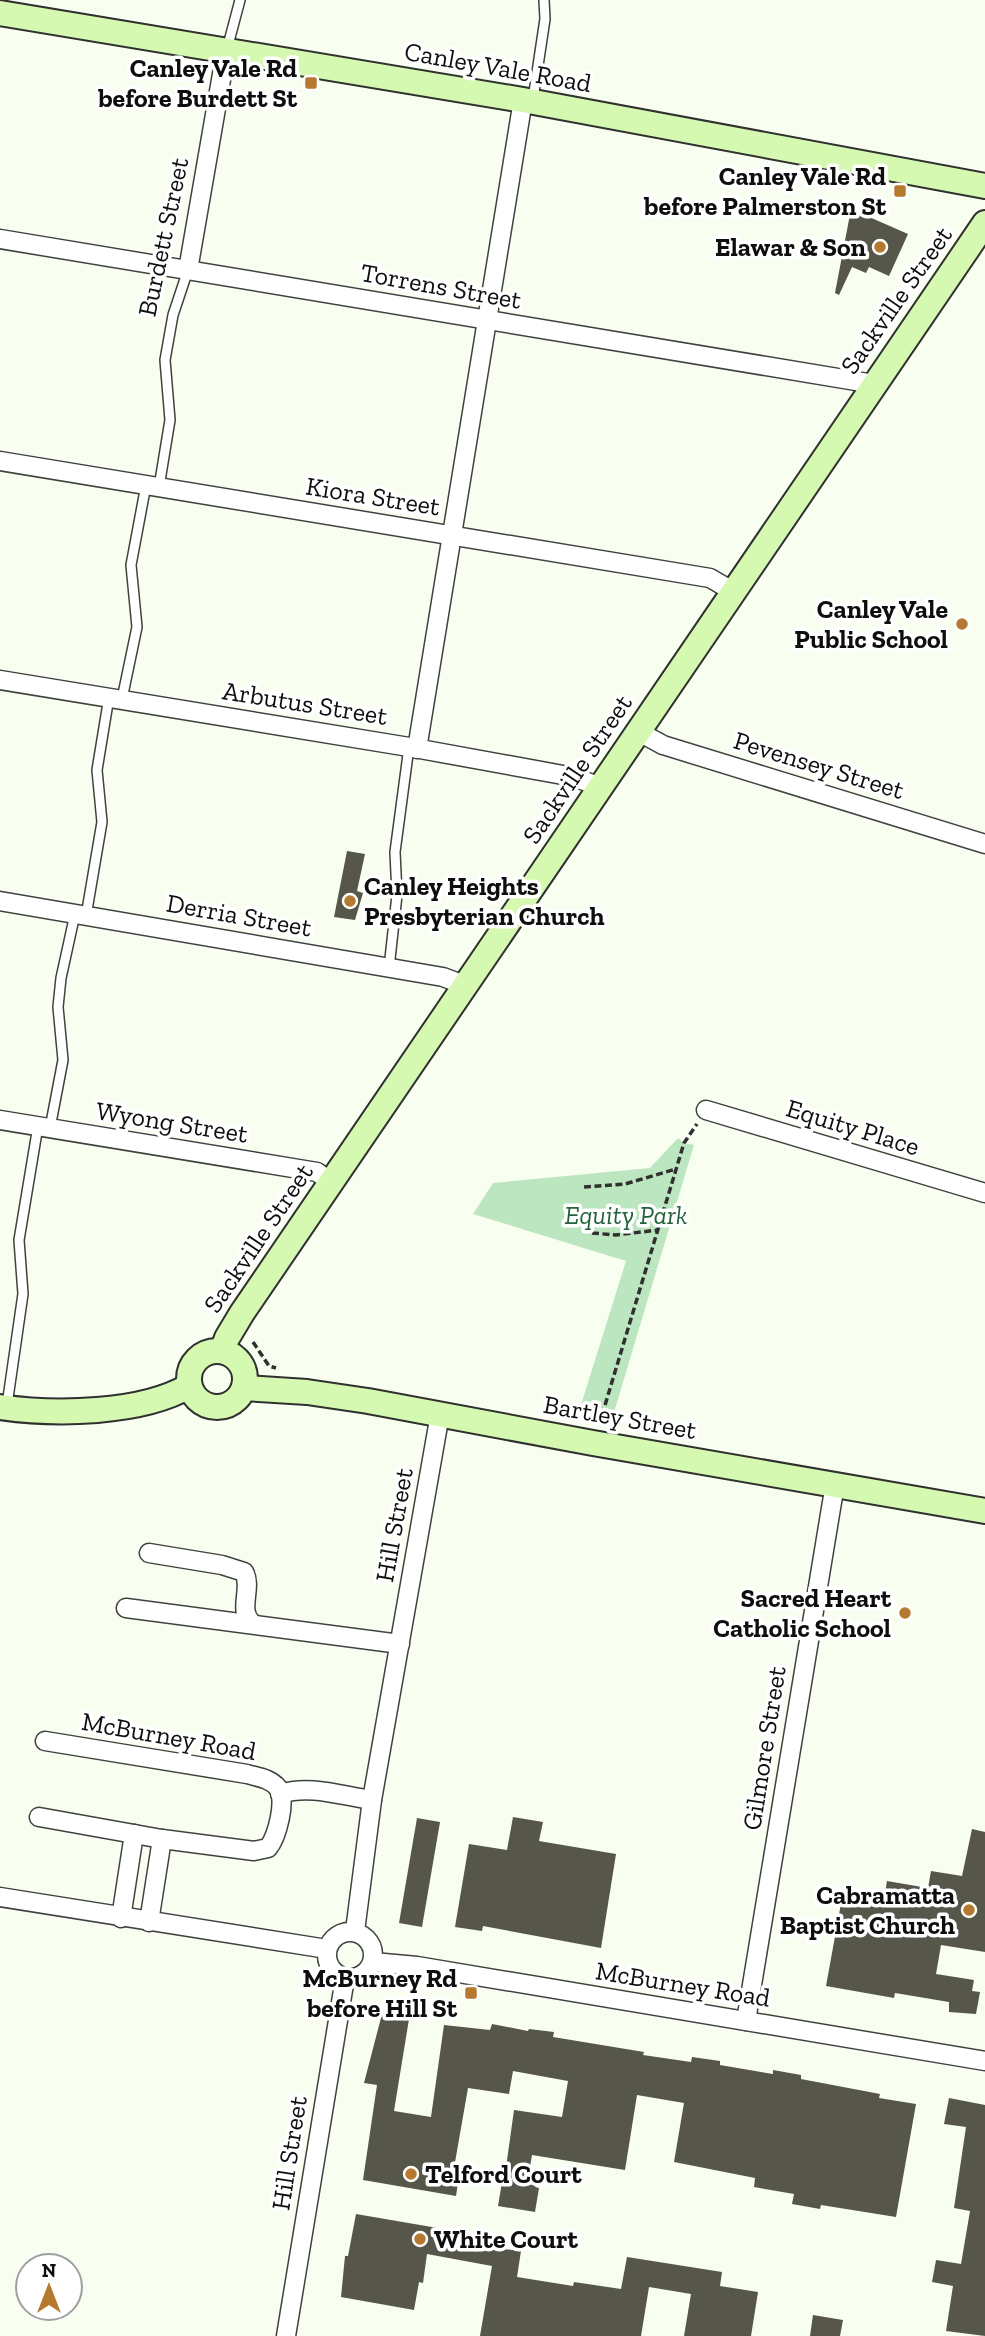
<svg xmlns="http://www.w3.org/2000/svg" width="985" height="2336" font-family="'Zilla Slab',serif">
  <rect width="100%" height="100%" fill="#f8fef0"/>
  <path fill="#bce6bf" d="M678 1138 684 1143 694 1145 612 1419 580 1408 626 1261 473 1214 493 1183 650 1168Z"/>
  <g fill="#56564b">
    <path d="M851 209 908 234 889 276 869 267 866 273 852 267 839 295 835 293Z"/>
    <path d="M347 851 365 854 357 891 363 893 355 920 334 917Z"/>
    <path d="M513 1817 543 1822 539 1841 616 1854 601 1948 483 1926 482 1931 455 1927 469 1844 507 1850Z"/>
    <path d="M417 1818 440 1822 422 1927 399 1923Z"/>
    <path d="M972 1829 985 1832V1952L941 1945 936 1974 974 1980 972 1991 980 1992 976 2014 949 2012V2002L895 1993 894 1998 826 1986 842 1898 883 1905 887 1881 928 1888 931 1871 962 1876Z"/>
    <path d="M382 2014 409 2019 394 2111 431 2117 444 2025 490 2030 492 2024 528 2031 529 2029 554 2032 553 2037 644 2052 643 2055 691 2062 692 2057 720 2061V2065L773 2074V2070L801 2075V2079L880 2094 879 2098 916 2104 896 2217 821 2205 820 2209 792 2204 794 2194 754 2187 755 2178 674 2162 684 2103 637 2095 625 2170 532 2155 527 2184 536 2185 535 2187 539 2188 535 2212 498 2206 502 2182H504L514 2110 562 2117 568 2081 513 2071 509 2094 468 2088 454 2168 460 2169 456 2196 363 2180 377 2085 364 2083Z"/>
    <path d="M949 2098 985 2105V2336L946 2331 953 2286 932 2282 936 2260 961 2264 970 2211 954 2208 966 2127 944 2124Z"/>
    <path d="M356 2214 490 2237 488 2247 521 2251 517 2277 573 2286 574 2282 621 2289 627 2257 722 2272 720 2286 758 2292 751 2336H684L691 2294 649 2287 641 2336H480L492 2266 427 2254 423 2283 419 2282 414 2310 341 2297 345 2256H348Z"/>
    <path d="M813 2315 843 2320 840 2336H810Z"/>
  </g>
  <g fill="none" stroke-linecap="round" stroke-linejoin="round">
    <defs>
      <g id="service">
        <path d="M227 49 240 0"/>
        <path d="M533 99 545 19 544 0"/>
        <path d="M159 487 170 420 165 360 173 315 188 270"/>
        <path d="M122 699 137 627 131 565 146 485"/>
        <path d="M86 916 102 822 97 770 109 697"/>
        <path d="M389 968 397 895 395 852 409 747"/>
        <path d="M50 1128 63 1060 58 1007 61 978 75 914"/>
        <path d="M7 1405 23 1294 19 1240 38 1126"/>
      </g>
      <g id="minor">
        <path d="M0 239 874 384"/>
        <path d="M188 270 226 51"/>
        <path d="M0 461 710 578 734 592"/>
        <path d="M0 680 409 747 574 777 600 787"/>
        <path d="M639 732 663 745 985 844"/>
        <path d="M417 749 523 100"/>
        <path d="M0 901 443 977 467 986"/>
        <path d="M706 1110 985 1193"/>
        <path d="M0 1120 317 1172 332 1183"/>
        <path d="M149 1553 222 1565 244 1572C253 1588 237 1610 252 1623"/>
        <path d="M126 1608 400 1644"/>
        <path d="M280 1794C310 1784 342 1796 372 1800"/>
        <path d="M39 1817 162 1839 254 1851 268 1848C277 1837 287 1800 278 1788 270 1778 257 1777 247 1774L45 1741"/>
        <path d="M0 1897 327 1949"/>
        <path d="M121 1918 134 1834"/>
        <path d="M149 1922 162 1839"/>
        <path d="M355 1931 372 1800 440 1414"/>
        <circle cx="350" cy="1955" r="23"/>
        <path d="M373 1962 417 1966 985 2061"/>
        <path d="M746 2021 835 1484"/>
        <path d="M286 2336 345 1978"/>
      </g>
      <g id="secondary">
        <path d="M0 13 523 100 985 186"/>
        <circle cx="217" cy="1379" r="28"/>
        <path d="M222 1351 227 1338 242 1313 985 223"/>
        <path d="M244 1388 307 1392 368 1401 593 1443 985 1511"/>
        <path d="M0 1407C55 1415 141 1414 189 1386"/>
      </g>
    </defs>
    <use href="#service" stroke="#414141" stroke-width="12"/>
    <use href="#minor" stroke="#414141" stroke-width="21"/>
    <use href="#secondary" stroke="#303030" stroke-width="28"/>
    <g stroke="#303030" stroke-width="3.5" stroke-dasharray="7 3.5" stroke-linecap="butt">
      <path d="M584 1187 625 1184 676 1169"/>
      <path d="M592 1233 616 1235 658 1230"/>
      <path d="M253 1342 269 1366 276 1368"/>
      <path d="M599 1425 684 1143 697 1124"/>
    </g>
    <use href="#service" stroke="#fff" stroke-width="9"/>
    <use href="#minor" stroke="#fff" stroke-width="18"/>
    <use href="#secondary" stroke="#d5f9b0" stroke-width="24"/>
  </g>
  <g fill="#b5792f" stroke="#fff" stroke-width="2.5">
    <rect x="304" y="76" width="14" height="14" rx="3.5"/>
    <rect x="893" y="184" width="14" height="14" rx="3.5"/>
    <circle cx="880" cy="247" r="7"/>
    <circle cx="962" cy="624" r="7"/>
    <circle cx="350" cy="901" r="7"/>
    <circle cx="905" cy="1613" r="7"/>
    <circle cx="969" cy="1910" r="7"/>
    <rect x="464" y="1986" width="14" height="14" rx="3.5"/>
    <circle cx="411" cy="2174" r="7"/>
    <circle cx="420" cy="2239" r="7"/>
  </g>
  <g text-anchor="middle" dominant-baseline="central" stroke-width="7" stroke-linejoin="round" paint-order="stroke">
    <g font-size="26" fill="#0e0e0e" stroke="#fff">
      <text transform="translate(498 67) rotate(10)">Canley Vale Road</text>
      <text transform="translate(163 237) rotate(-78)">Burdett Street</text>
      <text transform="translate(441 286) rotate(10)">Torrens Street</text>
      <text transform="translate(896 300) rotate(-55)">Sackville Street</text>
      <text transform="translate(373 496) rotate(9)">Kiora Street</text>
      <text transform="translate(305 703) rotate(9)">Arbutus Street</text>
      <text transform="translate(819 765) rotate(17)">Pevensey Street</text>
      <text transform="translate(577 769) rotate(-56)">Sackville Street</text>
      <text transform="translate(239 915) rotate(10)">Derria Street</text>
      <text transform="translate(172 1122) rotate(9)">Wyong Street</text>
      <text transform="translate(853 1127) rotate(17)">Equity Place</text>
      <text transform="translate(258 1238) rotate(-56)">Sackville Street</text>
      <text transform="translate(620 1417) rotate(10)">Bartley Street</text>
      <text transform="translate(394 1525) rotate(-80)">Hill Street</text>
      <text transform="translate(169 1736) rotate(10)">McBurney Road</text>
      <text transform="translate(764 1748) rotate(-81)">Gilmore Street</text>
      <text transform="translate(683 1984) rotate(9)">McBurney Road</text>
      <text transform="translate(289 2153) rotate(-81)">Hill Street</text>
    </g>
    <g font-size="26" font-weight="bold" fill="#0e0e0e" stroke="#fff" text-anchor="end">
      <text x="297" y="68">Canley Vale Rd<tspan x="297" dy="30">before Burdett St</tspan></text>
      <text x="886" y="176">Canley Vale Rd<tspan x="886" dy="30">before Palmerston St</tspan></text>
      <text x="866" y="247">Elawar &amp; Son</text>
      <text x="948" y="609">Canley Vale<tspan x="948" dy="30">Public School</tspan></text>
      <text x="364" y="886" text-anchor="start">Canley Heights<tspan x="364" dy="30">Presbyterian Church</tspan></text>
      <text x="891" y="1598">Sacred Heart<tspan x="891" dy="30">Catholic School</tspan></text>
      <text x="955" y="1895">Cabramatta<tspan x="955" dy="30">Baptist Church</tspan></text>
      <text x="457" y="1978">McBurney Rd<tspan x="457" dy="30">before Hill St</tspan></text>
      <text x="425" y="2174" text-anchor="start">Telford Court</text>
      <text x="434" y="2239" text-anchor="start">White Court</text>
    </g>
    <g font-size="26" font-style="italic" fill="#23623b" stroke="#fff">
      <text x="626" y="1215">Equity Park</text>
    </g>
  </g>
  <g transform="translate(49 2287)"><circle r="33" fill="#ffffff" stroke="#9f9f9f" stroke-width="2"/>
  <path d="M0-5L12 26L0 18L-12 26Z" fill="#b5792f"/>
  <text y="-10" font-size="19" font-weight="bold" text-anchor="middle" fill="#0e0e0e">N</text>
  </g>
</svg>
